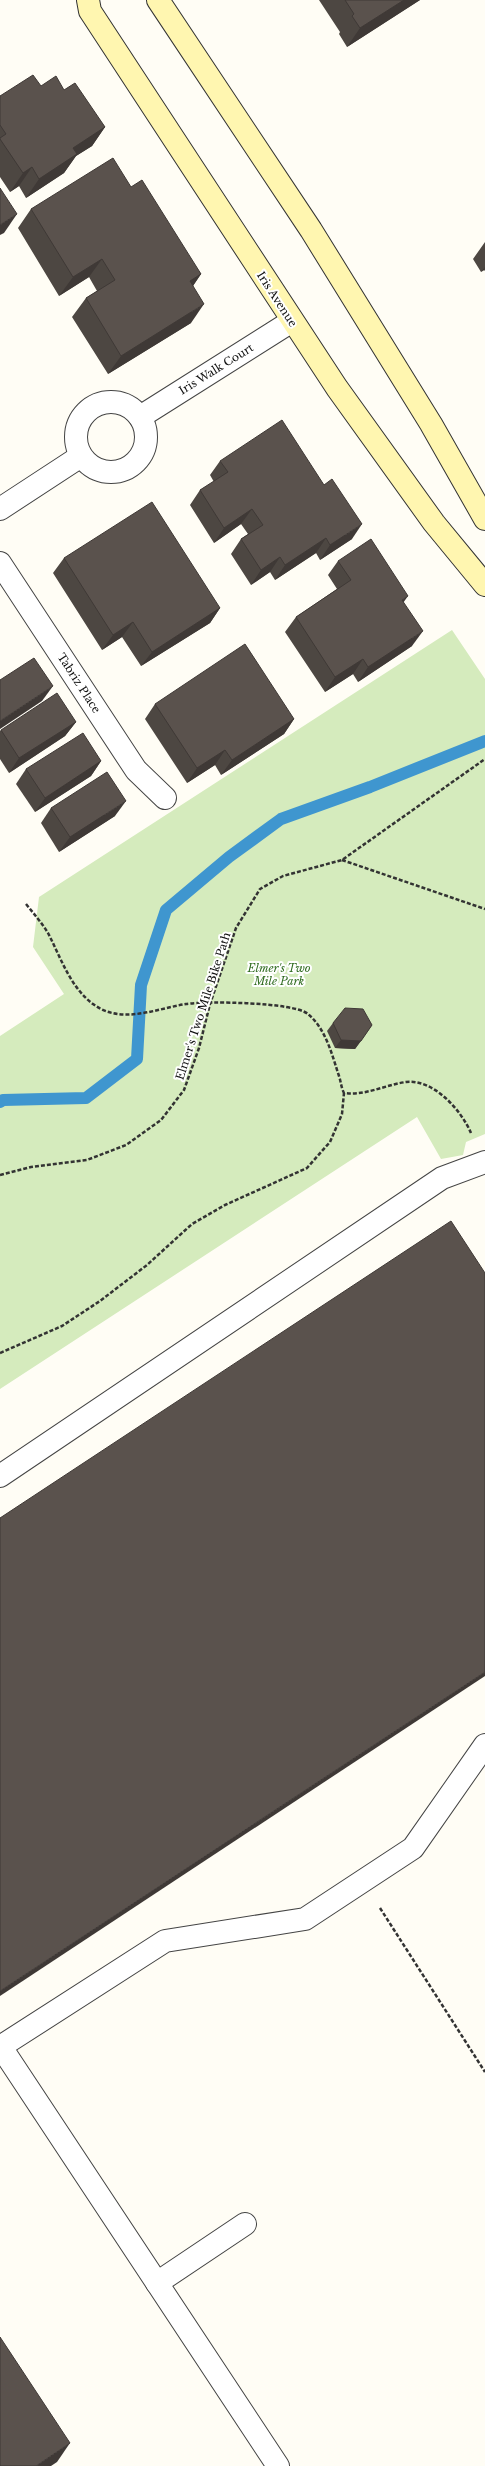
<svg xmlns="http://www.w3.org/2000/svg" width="485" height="2466" font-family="'Libre Baskerville',serif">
  <rect width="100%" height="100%" fill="#fffdf5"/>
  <path fill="#d5ebbd" d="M452 630 485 679V1134L466 1142 463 1155 441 1159 417 1117 0 1389V1036L64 994 33 947 39 897Z"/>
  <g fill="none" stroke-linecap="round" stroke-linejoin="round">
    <path stroke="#3f96cf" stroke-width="12" d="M0 1102 3 1100 86 1098 137 1059 141 985 166 910 229 857 281 819 370 787 485 741"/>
    <defs>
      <g id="lane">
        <path d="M0 1476 442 1178 485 1162"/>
        <path d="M0 2047 165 1941 305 1919 413 1848 485 1745"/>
        <path d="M1 2047 278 2466"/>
        <path d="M157 2283 245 2224"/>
      </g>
      <g id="street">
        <circle cx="111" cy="437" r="35"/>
        <path d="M140 417 292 321"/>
        <path d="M0 509 81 456"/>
        <path d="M0 563 136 770 165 798"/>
      </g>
      <g id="secondary">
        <path d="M88 0 90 11 337 388 434 523 485 585"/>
        <path d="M158 0 311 230 431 424 485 519"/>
      </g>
    </defs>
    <use href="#lane" stroke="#444" stroke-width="24"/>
    <use href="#street" stroke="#444" stroke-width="24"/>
    <use href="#secondary" stroke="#333" stroke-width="24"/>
    <g stroke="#333" stroke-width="2.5" stroke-dasharray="4 2" stroke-linecap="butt">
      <path d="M342 860 485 909"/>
      <path d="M26 904C34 914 42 923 48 933 61 958 70 987 93 1004 121 1025 155 1009 186 1004 207 1001 294 1002 308 1014 326 1029 332 1055 339 1076 341 1082 341 1087 344 1093 365 1096 385 1085 406 1082 434 1079 461 1110 471 1133"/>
      <path d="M0 1175 31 1167 87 1160 126 1145 161 1120 184 1090 199 1048 210 1004 236 928 260 889 283 876 342 860 485 759"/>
      <path d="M0 1353 62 1326 100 1301 147 1265 192 1224 225 1205 307 1168 330 1142 342 1114 344 1093"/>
      <path d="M380 1908 485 2072"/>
    </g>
    <use href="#lane" stroke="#fff" stroke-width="22"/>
    <use href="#street" stroke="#fff" stroke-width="22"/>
    <use href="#secondary" stroke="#fff6b0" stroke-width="22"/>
  </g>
  <g fill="#4d4742">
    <path d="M319 0H420L347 47 339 34 340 32Z"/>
    <path d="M41 86 64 90 105 127 92 146 76 156 64 173 26 198 19 186 10 192 0 177V96Z"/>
    <path d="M131 187 201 274 193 286 191 323 108 374 72 317 86 298 97 291 89 277 59 296 18 228 31 209Z"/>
    <path d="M485 242V271L484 270 481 272 473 259Z"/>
    <path d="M220 461 352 539 320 560 316 553 275 580 270 572 251 585 231 554 241 539 248 534 241 524 214 543 190 505 200 490 214 482 210 475Z"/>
    <path d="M64 558 220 608 210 623 141 666 122 637 102 650 53 573Z"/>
    <path d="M338 561 403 602 412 646 358 682 353 674 325 692 285 632 296 617 337 589 328 575Z"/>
    <path d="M155 704 294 719 284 734 221 775 215 765 187 783 145 719Z"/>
    <path d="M76 722 65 736 9 773 0 759V731L1 730Z"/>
    <path d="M101 761 91 776 35 812 16 784 26 769Z"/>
    <path d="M51 808 115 816 59 852 41 823Z"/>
    <path d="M333 1023 372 1025 355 1049 335 1048 327 1031Z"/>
  </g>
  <g fill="#3f3936">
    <path d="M404 0H420L347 47 360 28Z"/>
    <path d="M105 127 92 146 76 156 64 173 26 198 39 179 73 148Z"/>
    <path d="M32 167 19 186 10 192 23 173Z"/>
    <path d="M17 214 4 233 0 235V225Z"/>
    <path d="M102 259 89 277 59 296 73 277Z"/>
    <path d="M485 267 484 270 481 272Z"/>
    <path d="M201 274 188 293 190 281Z"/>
    <path d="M204 304 191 323 108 374 121 356Z"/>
    <path d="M252 509 241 524 214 543 224 528Z"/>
    <path d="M362 524 352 539 320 560 330 545Z"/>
    <path d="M326 538 316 553 275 580 285 565Z"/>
    <path d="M280 557 270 572 251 585 261 570Z"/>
    <path d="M408 596 398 610 402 600Z"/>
    <path d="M220 608 210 623 141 666 152 652Z"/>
    <path d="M133 622 122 637 102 650 113 635Z"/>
    <path d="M423 631 412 646 358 682 368 667Z"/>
    <path d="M363 659 353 674 325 692 335 677Z"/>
    <path d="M53 686 42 701 0 729V721Z"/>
    <path d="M294 719 284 734 221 775 232 760Z"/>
    <path d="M76 722 65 736 9 773 19 758Z"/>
    <path d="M225 750 215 765 187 783 197 768Z"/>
    <path d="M101 761 91 776 35 812 45 798Z"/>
    <path d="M126 801 115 816 59 852 70 837Z"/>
    <path d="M341 1040 361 1041 355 1049 335 1048Z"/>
    <path d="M485 1672V1676L0 1996V1991Z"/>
    <path d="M70 2443 57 2462 51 2466H36Z"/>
  </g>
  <g fill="#5a524d" stroke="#3f3936">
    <path d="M345 0H404L360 28 352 16 354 14Z"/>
    <path d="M33 75 41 86 56 76 64 90 75 83 105 127 73 148 77 154 39 179 32 167 23 173 0 139V138L6 134 0 125V96Z"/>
    <path d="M113 158 131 187 142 180 201 274 190 281 204 304 121 356 86 298 115 280 102 259 73 277 31 209Z"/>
    <path d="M0 188 17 214 0 225Z"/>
    <path d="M282 420 324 485 332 479 362 524 330 545 326 538 285 565 280 557 261 570 241 539 263 525 252 509 224 528 200 490 228 472 220 461Z"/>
    <path d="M152 502 220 608 152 652 133 622 113 635 64 558Z"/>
    <path d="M371 539 408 596 402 600 423 631 368 667 363 659 335 677 296 617 351 580 338 561Z"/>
    <path d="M245 644 294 719 232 760 225 750 197 768 155 704Z"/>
    <path d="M34 658 53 686 0 721V680Z"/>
    <path d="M57 693 76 722 19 758 1 730Z"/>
    <path d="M83 733 101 761 45 798 26 769Z"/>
    <path d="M107 772 126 801 70 837 51 808Z"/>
    <path d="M345 1008 363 1009 372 1025 361 1041 341 1040 333 1023Z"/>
    <path d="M451 1221 485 1273V1672L0 1991V1518Z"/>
    <path d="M0 2337 70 2443 36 2466H0Z"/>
  </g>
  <g text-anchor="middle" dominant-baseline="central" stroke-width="4" stroke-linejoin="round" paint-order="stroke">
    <g font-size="11" fill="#111" stroke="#fff">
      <text transform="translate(277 299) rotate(57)">Iris Avenue</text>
      <text transform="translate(216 369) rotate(-32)">Iris Walk Court</text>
      <text transform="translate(79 683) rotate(57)">Tabriz Place</text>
      <text transform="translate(203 1006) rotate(-72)">Elmer's Two Mile Bike Path</text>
    </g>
    <g font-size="11" font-style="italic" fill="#2f6b1f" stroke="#fff">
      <text x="279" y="968">Elmer's Two<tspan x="279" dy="13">Mile Park</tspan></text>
    </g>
  </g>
</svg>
